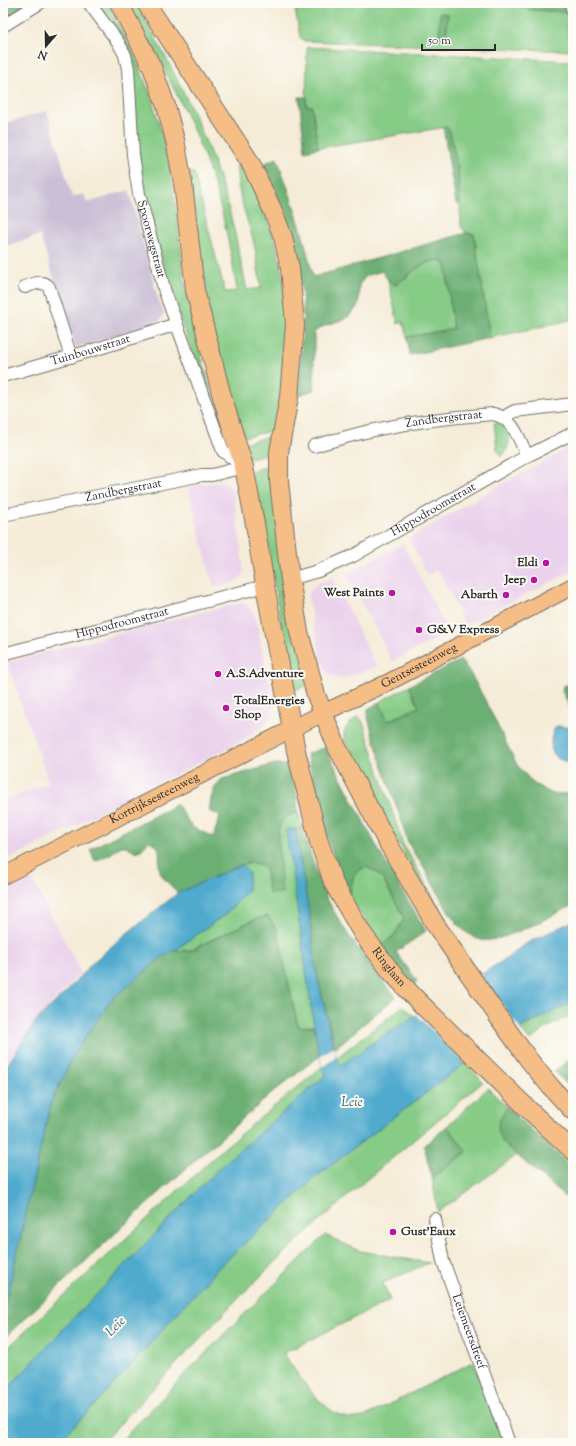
<svg xmlns="http://www.w3.org/2000/svg" width="576" height="1446" font-family="'Sorts Mill Goudy',serif">
  <rect width="100%" height="100%" fill="#fdfcf7"/>
  <filter id="ink" filterUnits="userSpaceOnUse"><feTurbulence type="fractalNoise" baseFrequency=".025" numOctaves="2"/><feDisplacementMap in="SourceGraphic" scale="8" xChannelSelector="R" yChannelSelector="G"/><feConvolveMatrix kernelMatrix="1 2 1 2 8 2 1 2 1" color-interpolation-filters="sRGB"/></filter>
  <filter id="wash" filterUnits="userSpaceOnUse"><feTurbulence type="fractalNoise" baseFrequency=".012" numOctaves="4" result="noise"/><feDisplacementMap in="SourceGraphic" scale="16" xChannelSelector="R" yChannelSelector="G"/><feGaussianBlur stdDeviation="0.9" result="paint"/><feColorMatrix in="noise" values="0 0 0 0 0 0 0 0 0 0 0 0 0 0 0 0 0 1.4 0 .05"/><feComposite in="paint" operator="in"/></filter>
  <g filter="url(#wash)">
    <rect width="100%" height="100%" fill="#f5ecd8"/>
    <g fill="#ead1ec">
      <path d="M573 446V571L465 625 438 570 427 575 409 538 511 479Z"/>
      <path d="M220 481 228 485 233 490 244 572 241 578 234 582 214 588 188 487Z"/>
      <path d="M403 544 449 633 392 661 346 573Z"/>
      <path d="M332 578 377 667 342 678H335L326 672 320 657 308 596 312 588 319 583Z"/>
      <path d="M239 603 245 604 254 612 274 706 272 715 262 727 249 737 3 862V801L49 783 7 662Z"/>
      <path d="M32 879 81 972 36 1021 8 1064 5 1071 3 1066V893Z"/>
    </g>
    <path fill="#cabfd6" d="M47 111 72 197 84 194 87 203 129 190 157 295 164 314 160 321 76 348 40 235 3 247V124Z"/>
    <g fill="#86cb86" stroke="#587b58" fill-rule="evenodd">
      <path d="M93 3H107L129 45 127 46 128 47 130 46C151 91 166 139 173 188 178 222 180 256 186 290 195 337 209 383 222 428L226 431 229 442 225 443 170 291 142 185 139 164 133 69Z"/>
      <path d="M127 3H136C173 69 209 136 229 210 236 236 241 263 247 290L261 288C259 274 257 261 255 248 249 220 232 185 238 157 251 184 267 211 275 240 292 304 284 365 276 430L244 437 210 325 201 282 188 172 194 173 196 181 225 292 237 291C231 253 224 214 212 178 191 116 159 59 127 3Z"/>
      <path d="M294 3H511L531 10 567 12 570 24 567 25 572 51 304 41 300 37ZM440 13 448 14 446 39 439 38Z"/>
      <path d="M307 47 573 61 572 209 573 214 571 320 490 338 474 234 466 233 461 227 458 170 450 132 447 127 318 148 312 106H306Z"/>
      <path d="M438 260 446 264 453 329 407 337 403 322 398 324 388 280 395 285 408 276 421 265Z"/>
      <path d="M494 423C512 422 514 448 500 457L501 455 497 450Z"/>
      <path d="M271 436 274 437 273 452 248 459 244 443Z"/>
      <path d="M273 465 306 686 295 690C282 632 272 574 264 515L261 508 257 501 251 471Z"/>
      <path d="M409 686 419 707 388 721 379 702Z"/>
      <path d="M358 716 363 722 403 844 441 910 446 924C408 865 377 801 344 739 342 728 351 722 358 716Z"/>
      <path d="M298 812 302 828 286 830 314 1026 298 1027 277 930 268 916 255 919 188 951 175 950 227 913 249 873 241 865 252 863 263 865 266 872 269 893 279 825 284 817Z"/>
      <path d="M366 867 377 872 384 881 404 918 395 934 381 947 349 895C354 881 350 873 366 867Z"/>
      <path d="M573 1002V1014L546 1028 530 1041 520 1028Z"/>
      <path d="M403 1006 414 1016 341 1065 336 1058Z"/>
      <path d="M465 1063 483 1082 353 1191 291 1247 238 1298 102 1443H56L90 1410 219 1267 317 1176Z"/>
      <path d="M322 1067 326 1075 217 1170 70 1322 3 1394V1352L225 1147Z"/>
      <path d="M488 1088 507 1107 498 1124 503 1143 517 1155 438 1212 432 1178 467 1152 447 1126Z"/>
      <path d="M325 1235 360 1251 429 1263 383 1283 390 1300 284 1353C297 1375 322 1413 349 1418 353 1419 359 1417 364 1417L473 1362 505 1443H119L226 1332Z"/>
    </g>
    <g fill="#6caf73" stroke="#4c6d4f">
      <path d="M3 3H31L3 22Z"/>
      <path d="M511 3H565L567 12 531 10Z"/>
      <path d="M440 13 448 14 446 39H439Z"/>
      <path d="M299 97H307L306 106H312L318 148 305 151Z"/>
      <path d="M443 127H447L450 132 458 170 460 204H456Z"/>
      <path d="M277 158C292 198 304 235 313 277L466 233 474 234 490 338 410 355 407 337 453 329 446 264C444 263 440 260 437 260 422 261 408 277 395 285L388 280 382 271 366 276 359 285V304L354 311 347 318 324 326 314 332V390L298 395C300 361 305 326 302 292 301 284 299 275 298 268 290 231 278 198 263 164Z"/>
      <path d="M460 660 469 671 485 700 517 765 534 784 553 794 573 793V905C553 915 502 944 481 940 455 934 438 891 425 870 420 861 412 852 408 842 404 834 403 824 400 816 388 784 377 751 368 718V709L379 702 388 721 419 707 409 686Z"/>
      <path d="M566 685 571 686 573 689V713L562 691 563 686Z"/>
      <path d="M325 747 379 851 426 931 396 952 417 981 414 985 381 947 395 934 404 918 384 881 377 872 366 867C350 873 354 881 349 895L327 839 307 754Z"/>
      <path d="M275 764C278 764 282 764 285 766 296 773 297 799 298 812 285 817 281 818 278 833L282 893 269 894 266 872 263 865 252 863 241 865 178 893C173 887 165 881 161 874 155 862 167 846 148 841 143 851 135 856 127 846H121L109 855 95 861 90 849 177 804 192 827 213 837 220 816 209 811C211 799 212 787 222 779Z"/>
      <path d="M302 828C309 847 314 867 321 886 339 927 369 963 396 997L335 1048 316 971 310 919 295 829Z"/>
      <path d="M268 916 277 930 298 1027 314 1026 320 1056C288 1079 258 1105 229 1131 151 1198 78 1269 3 1339V1313L51 1102 75 1053 111 1000 161 958 175 950 189 951 256 919Z"/>
      <path d="M573 1057V1091L554 1071Z"/>
      <path d="M507 1107 573 1168V1204L503 1143C495 1124 498 1124 507 1107Z"/>
      <path d="M447 1126 467 1152 432 1178 424 1146Z"/>
    </g>
    <g fill="#50aace" stroke="#3e6a7c">
      <path d="M557 726 573 728V776C573 773 573 769 572 766 569 761 559 761 555 756 549 749 550 732 557 726Z"/>
      <path d="M295 829 310 919 316 971 336 1057 341 1065 378 1039 507 958 527 943 573 921V1002L524 1026 465 1063 317 1176 219 1267 90 1410 56 1443H3V1394L70 1322 217 1170 326 1075 322 1067 314 1026 286 830Z"/>
      <path d="M241 865 249 873 248 890 227 913 175 950 161 958 111 1000 75 1053 51 1102 3 1313V1081L8 1064 36 1021 67 991 92 963 126 934 178 893Z"/>
    </g>
    <g fill="#f5ecd8">
      <path d="M479 973 521 1030 466 1064 415 1013Z"/>
      <path d="M334 1047 336 1057 322 1067 320 1056Z"/>
    </g>
  </g>
  <g filter="url(#ink)">
    <g fill="none" stroke-linecap="round" stroke-linejoin="round">
      <defs>
        <g id="minor">
          <path id="s1" d="M89 3 118 42 125 55 128 69 133 155 139 194 165 292 223 451 244 467"/>
          <path d="M571 3 573 11"/>
          <path d="M3 26 40 3"/>
          <path d="M25 287C34 284 42 279 49 287L71 357"/>
          <path id="s2" d="M3 376 90 351 177 324"/>
          <path d="M505 418 509 414 515 411 573 404"/>
          <path id="s3" d="M314 446C333 441 351 435 370 431 410 422 452 417 493 414 514 418 519 439 527 456"/>
          <path id="s4" d="M3 515 202 475H212L244 467"/>
          <path id="s5" d="M290 579 318 571 353 556 527 456 573 433"/>
          <path id="s6" d="M3 654 265 586"/>
          <path id="s7" d="M435 1219 443 1261 509 1443"/>
        </g>
        <g id="major">
          <path id="s8" d="M3 876 323 713 387 683 573 586"/>
        </g>
        <g id="highway">
          <path id="s9" d="M119 3 152 67 166 106 175 140 183 183 195 290 221 393 244 467 255 524 265 586 296 751 319 842 334 884 362 933 392 973 416 999 528 1109 573 1151"/>
          <path d="M146 3 250 162 273 211 283 237 290 268 295 325 289 397 279 452V482L290 579 299 632 316 695 337 747 385 838 435 924 504 1025 529 1060 550 1086 573 1111"/>
        </g>
      </defs>
      <use href="#minor" stroke="#726f68" stroke-width="14"/>
      <use href="#major" stroke="#726f68" stroke-width="18"/>
      <use href="#highway" stroke="#726f68" stroke-width="20"/>
      <use href="#minor" stroke="#fff" stroke-width="12"/>
      <use href="#major" stroke="#f6be87" stroke-width="16"/>
      <use href="#highway" stroke="#f6be87" stroke-width="18"/>
    </g>
  </g>
  <g fill="#b5179e" stroke="#fdfcf7" stroke-width="1.5">
    <circle cx="546" cy="563" r="4"/>
    <circle cx="534" cy="580" r="4"/>
    <circle cx="392" cy="593" r="4"/>
    <circle cx="506" cy="595" r="4"/>
    <circle cx="419" cy="630" r="4"/>
    <circle cx="218" cy="674" r="4"/>
    <circle cx="226" cy="708" r="4"/>
    <circle cx="393" cy="1232" r="4"/>
  </g>
  <g text-anchor="middle" dominant-baseline="central" stroke-width="4" stroke-linejoin="round" paint-order="stroke">
    <g font-size="12" fill="#2b2b2b" stroke="#fdfcf7">
      <text stroke="none"><textPath href="#s1" startOffset="250">Spoorwegstraat</textPath></text>
      <text stroke="none"><textPath href="#s2" startOffset="91">Tuinbouwstraat</textPath></text>
      <text stroke="none"><textPath href="#s3" startOffset="133">Zandbergstraat</textPath></text>
      <text stroke="none"><textPath href="#s4" startOffset="123">Zandbergstraat</textPath></text>
      <text stroke="none"><textPath href="#s5" startOffset="160">Hippodroomstraat</textPath></text>
      <text stroke="none"><textPath href="#s6" startOffset="123">Hippodroomstraat</textPath></text>
      <text stroke="none"><textPath href="#s8" startOffset="466">Gentsesteenweg</textPath></text>
      <text stroke="none"><textPath href="#s8" startOffset="170">Kortrijksesteenweg</textPath></text>
      <text stroke="none"><textPath href="#s9" startOffset="1011">Ringlaan</textPath></text>
      <text stroke="none"><textPath href="#s7" startOffset="118">Leiemeersdreef</textPath></text>
    </g>
    <g font-size="12" font-weight="bold" fill="#2b2b2b" stroke="#fdfcf7" text-anchor="end">
      <text x="538" y="563">Eldi</text>
      <text x="526" y="580">Jeep</text>
      <text x="384" y="593">West Paints</text>
      <text x="498" y="595">Abarth</text>
      <text x="427" y="630" text-anchor="start">G&amp;V Express</text>
      <text x="226" y="674" text-anchor="start">A.S.Adventure</text>
      <text x="234" y="701" text-anchor="start">TotalEnergies<tspan x="234" dy="14">Shop</tspan></text>
      <text x="401" y="1232" text-anchor="start">Gust'Eaux</text>
    </g>
    <g font-size="13" font-style="italic" fill="#3a5e6c" stroke="#fdfcf7">
      <text x="352" y="1103">Leie</text>
      <text transform="translate(116 1327) rotate(-45)">Leie</text>
    </g>
  </g>
  <rect width="576" height="1446" fill="none" stroke="#fdfcf7" stroke-width="16"/>
  <g transform="translate(46 46) rotate(200)" stroke="#fdfcf7" stroke-width="3" paint-order="stroke">
  <path d="M0-3L7 15L0 10L-7 15Z" fill="#2b2b2b"/>
  <text y="-6" font-size="11" font-weight="bold" text-anchor="middle" fill="#2b2b2b">N</text>
  </g>
  <path d="M422 44v6h73v-6" fill="none" stroke="#2b2b2b" stroke-width="2"/>
  <text x="428" y="44" font-size="12" fill="#2b2b2b" stroke="#fdfcf7" stroke-width="3" paint-order="stroke">50 m</text>
</svg>
